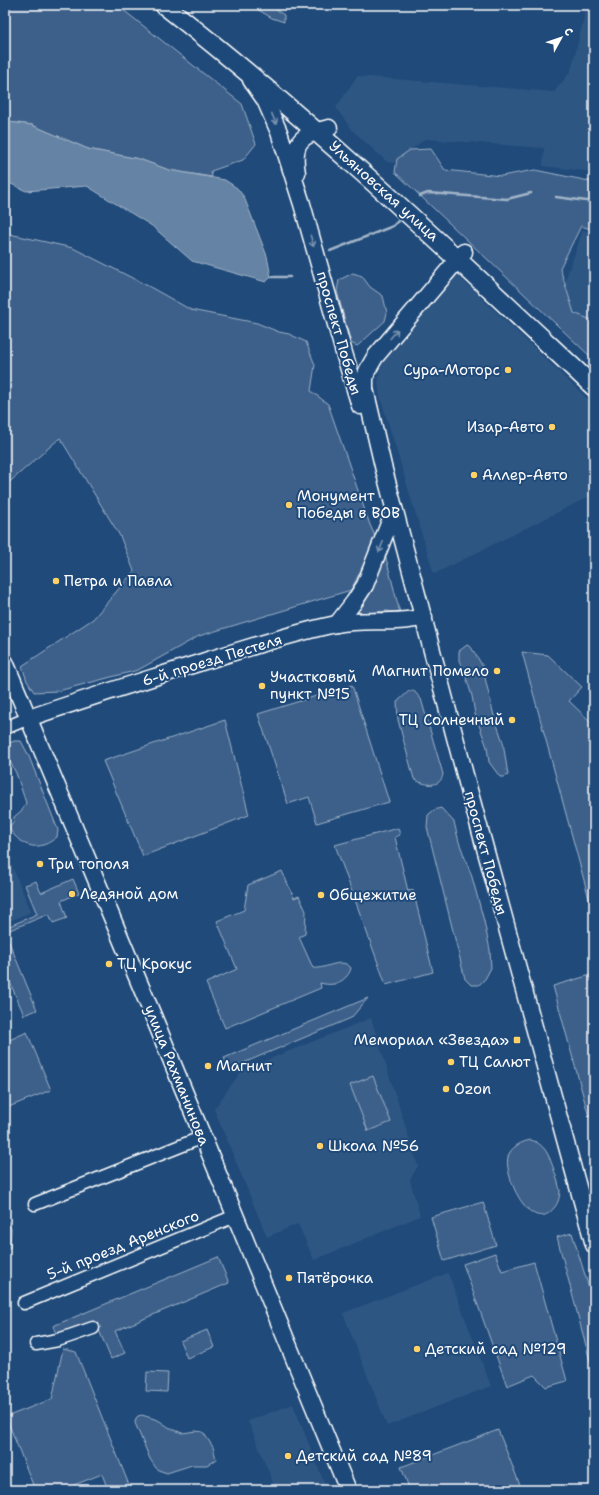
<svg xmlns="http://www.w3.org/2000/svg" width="599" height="1495" font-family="'Shantell Sans',sans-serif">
  <rect width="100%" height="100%" fill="#1f4a7a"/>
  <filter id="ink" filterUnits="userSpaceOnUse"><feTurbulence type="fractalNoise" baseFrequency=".025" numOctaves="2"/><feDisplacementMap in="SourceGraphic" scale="8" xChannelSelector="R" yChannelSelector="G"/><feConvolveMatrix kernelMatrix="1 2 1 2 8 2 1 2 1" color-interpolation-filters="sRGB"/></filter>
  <g filter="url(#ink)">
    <g fill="#2e5683">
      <path d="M587 5H594V172L543 166 544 148 425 139 394 163 387 162 353 131 336 108 357 76 554 92 571 71Z"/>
      <path d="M583 230 594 234V333L557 304Z"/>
      <path d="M456 274 594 405V494L434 574 380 396 378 383 380 370 384 360Z"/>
      <path d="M5 849 31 912 5 923Z"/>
      <path d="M371 1018 418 1166 410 1180 420 1216 314 1260 298 1224 267 1237 214 1109 242 1070Z"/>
      <path d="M448 1273 491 1386 387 1426 343 1313Z"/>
      <path d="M293 1404 327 1490H276L248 1421Z"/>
    </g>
    <g fill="#3c618b" stroke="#9eb0c5">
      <path d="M5 5H117L242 104 256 144 243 160 211 171 212 177 169 170 139 159 88 149 32 125 9 122 5 124Z"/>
      <path d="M250 5H269L284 15V22L272 18Z"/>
      <path d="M431 149 445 170 501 176 535 170 594 182V230L581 226 560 268 574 313 594 321V360L395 172 397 159 410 150Z"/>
      <path d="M5 233 73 248 150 287 191 310 257 323 279 332 289 334 306 342 315 365 311 391 328 404 370 525 375 536 366 560 351 590 199 636 138 670 58 691 34 692 27 681 22 666 93 619 134 571 120 536 60 438 5 486Z"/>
      <path d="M353 273 362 276 370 287 383 296 387 313 385 321 362 342 357 346 351 343 337 291 339 280Z"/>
      <path d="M384 550 400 613 387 611 357 614Z"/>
      <path d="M467 645 471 647 482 665 494 716 503 742 508 775 504 777H500L489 762 487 747 475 714 472 696 463 668 459 661V651Z"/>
      <path d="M522 652 548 655 582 687 569 701 594 725V917Z"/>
      <path d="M352 685 389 802 317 823 309 797 288 804 258 714Z"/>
      <path d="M409 691H414L421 699 443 774C441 789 423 785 414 779L398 720 397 702Z"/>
      <path d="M225 720 249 815 143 856 103 761Z"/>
      <path d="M14 741H21L28 754 58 830 57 837C39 852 23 848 10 830V825L13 823 14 817 22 810 26 803 16 773 5 752V745Z"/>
      <path d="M441 808 454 822 459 842 472 877 484 921 490 950 491 968 485 979 479 985H471L465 979 427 827 428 815 434 810Z"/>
      <path d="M398 828 400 835 395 837 408 891 413 890 433 972 386 985 335 845Z"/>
      <path d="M282 871 294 898 299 896 306 911 305 934 299 937 313 968C325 970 342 956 351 968 350 975 341 983 334 984 329 985 324 984 320 983L321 988 225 1028 206 983 237 969 217 921 244 910 248 885Z"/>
      <path d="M73 879 79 893 61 901 67 918 53 923 49 914 5 932 37 1010 24 1015 5 971V928L37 914 25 885 36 881 41 893Z"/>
      <path d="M594 974V1115L589 1117 553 986Z"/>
      <path d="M368 998 351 1018 229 1069 224 1058Z"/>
      <path d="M27 1032 51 1090 6 1108 5 1106V1042Z"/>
      <path d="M373 1076 391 1122 368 1131 350 1085Z"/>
      <path d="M531 1140C538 1142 544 1147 547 1153 551 1159 559 1184 560 1191 560 1196 558 1204 554 1208 531 1237 503 1175 508 1157 510 1147 523 1141 531 1140Z"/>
      <path d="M483 1202 496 1245 444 1261 431 1217Z"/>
      <path d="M5 1215 11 1229 10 1248 5 1250Z"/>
      <path d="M572 1233 594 1304V1376L557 1237Z"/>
      <path d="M495 1253 502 1271 534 1262 567 1381 546 1387 534 1375 507 1386 463 1264Z"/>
      <path d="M218 1257 229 1283 115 1331 125 1353 111 1359 96 1323 58 1339 53 1326Z"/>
      <path d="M207 1330 214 1347 187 1358 180 1341Z"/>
      <path d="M63 1349 76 1352 131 1490H108L102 1474 61 1490H35L6 1417 52 1399Z"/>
      <path d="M147 1372 168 1373 167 1392 146 1391Z"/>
      <path d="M142 1415 158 1420 170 1428 182 1433 196 1431 203 1432 213 1447 216 1459 207 1465H192L167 1473 161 1471 156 1468 150 1459 135 1423 136 1418 138 1416Z"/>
      <path d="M498 1430 522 1490H410L401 1467Z"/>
    </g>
    <path fill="#6583a4" stroke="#a3b5c8" d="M9 122 32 125 88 149 139 159 169 170 225 180 237 188 244 197 267 256 271 277 266 282 192 261 152 226 87 186 26 191 5 181V124Z"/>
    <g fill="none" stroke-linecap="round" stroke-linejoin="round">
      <g stroke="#a3b5c8" stroke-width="2.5">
        <path d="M420 196 428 193 507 199 531 193"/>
        <path d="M556 197 594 202"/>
        <path d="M330 251 393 226 399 220"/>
        <path d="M271 277H290"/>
      </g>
      <defs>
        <g id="minor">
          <path d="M5 728 29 718"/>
          <path d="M35 1204 203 1137"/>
          <path d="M24 1303 235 1216"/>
          <path d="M36 1344 58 1340 93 1328"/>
        </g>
        <g id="major">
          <path d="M251 80 265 100 279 132 302 204 344 353 360 406"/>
          <path d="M297 173C292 142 300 135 329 128"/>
          <path d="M464 252 375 357 367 371 365 379V389L383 466 469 790 594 1245"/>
          <path d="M337 624 354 602 365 585 394 511"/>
          <path d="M5 662 154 1018 348 1490"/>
          <path d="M29 718C87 698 146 680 205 661 248 648 292 633 336 624 365 618 395 625 424 617"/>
        </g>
        <path id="highway" d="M164 5C316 124 453 255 594 387"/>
      </defs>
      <use href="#minor" stroke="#fff" stroke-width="15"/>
      <use href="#major" stroke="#fff" stroke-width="19"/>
      <use href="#highway" stroke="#fff" stroke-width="21"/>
      <use href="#minor" stroke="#1f4a7a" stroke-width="12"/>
      <use href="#major" stroke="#1f4a7a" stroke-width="16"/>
      <use href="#highway" stroke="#1f4a7a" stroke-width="18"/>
    </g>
    <defs><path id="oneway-shaft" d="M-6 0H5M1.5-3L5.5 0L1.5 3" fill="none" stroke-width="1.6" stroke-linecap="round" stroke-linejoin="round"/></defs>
    <g stroke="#7992af">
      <use href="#oneway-shaft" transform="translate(274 119) rotate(68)"/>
      <use href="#oneway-shaft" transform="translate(312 241) rotate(74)"/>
      <use href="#oneway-shaft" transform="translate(394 334) rotate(-50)"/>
      <use href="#oneway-shaft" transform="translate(381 547) rotate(112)"/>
    </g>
  </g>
  <g fill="#ffd166" stroke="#1f4a7a" stroke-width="1.5">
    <circle cx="508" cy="370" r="4"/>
    <circle cx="552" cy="427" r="4"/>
    <circle cx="474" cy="475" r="4"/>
    <circle cx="289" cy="505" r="4"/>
    <circle cx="56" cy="581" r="4"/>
    <circle cx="497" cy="671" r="4"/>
    <circle cx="262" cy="686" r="4"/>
    <circle cx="512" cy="720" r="4"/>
    <circle cx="40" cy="864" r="4"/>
    <circle cx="72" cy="894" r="4"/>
    <circle cx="321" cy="895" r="4"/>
    <circle cx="109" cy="964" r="4"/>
    <rect x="513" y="1036" width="8" height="8" rx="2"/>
    <circle cx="451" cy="1062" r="4"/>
    <circle cx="208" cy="1066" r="4"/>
    <circle cx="446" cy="1089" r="4"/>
    <circle cx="320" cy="1146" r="4"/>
    <circle cx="289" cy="1278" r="4"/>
    <circle cx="417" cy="1349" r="4"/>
    <circle cx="288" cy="1456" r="4"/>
  </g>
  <g text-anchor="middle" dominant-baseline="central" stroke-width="4" stroke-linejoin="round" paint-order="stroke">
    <g font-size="15" fill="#fff" stroke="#1f4a7a">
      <text transform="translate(384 191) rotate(42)">Ульяновская улица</text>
      <text transform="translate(339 333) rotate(74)">проспект Победы</text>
      <text transform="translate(212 660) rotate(-17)">6-й проезд Пестеля</text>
      <text transform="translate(486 853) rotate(75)">проспект Победы</text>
      <text transform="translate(177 1075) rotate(68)">улица Рахманинова</text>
      <text transform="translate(123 1245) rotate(-22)">5-й проезд Аренского</text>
    </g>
    <g font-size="15" fill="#fff" stroke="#1f4a7a" text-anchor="start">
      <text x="500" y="370" text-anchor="end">Сура-Моторс</text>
      <text x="544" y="427" text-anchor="end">Изар-Авто</text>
      <text x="482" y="475">Аллер-Авто</text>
      <text x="297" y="496">Монумент<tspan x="297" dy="17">Победы в ВОВ</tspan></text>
      <text x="64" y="581">Петра и Павла</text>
      <text x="489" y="671" text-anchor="end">Магнит Помело</text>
      <text x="270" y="677">Участковый<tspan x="270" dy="17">пункт №15</tspan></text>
      <text x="504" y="720" text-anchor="end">ТЦ Солнечный</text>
      <text x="48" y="864">Три тополя</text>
      <text x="80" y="894">Ледяной дом</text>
      <text x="329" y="895">Общежитие</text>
      <text x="117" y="964">ТЦ Крокус</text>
      <text x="509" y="1040" text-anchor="end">Мемориал «Звезда»</text>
      <text x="459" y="1062">ТЦ Салют</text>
      <text x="216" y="1066">Магнит</text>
      <text x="454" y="1089">Ozon</text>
      <text x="328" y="1146">Школа №56</text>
      <text x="297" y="1278">Пятёрочка</text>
      <text x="425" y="1349">Детский сад №129</text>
      <text x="296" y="1456">Детский сад №89</text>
    </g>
  </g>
  <rect width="599" height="1495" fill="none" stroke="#1f4a7a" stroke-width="20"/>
  <rect x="10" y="10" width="579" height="1475" fill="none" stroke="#fff" stroke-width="1.5" filter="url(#ink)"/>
  <g transform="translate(561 38) rotate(50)" stroke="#1f4a7a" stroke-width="3" paint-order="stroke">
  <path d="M0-3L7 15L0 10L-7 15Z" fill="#ffffff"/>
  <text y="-6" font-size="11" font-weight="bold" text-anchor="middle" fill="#ffffff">С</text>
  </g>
</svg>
